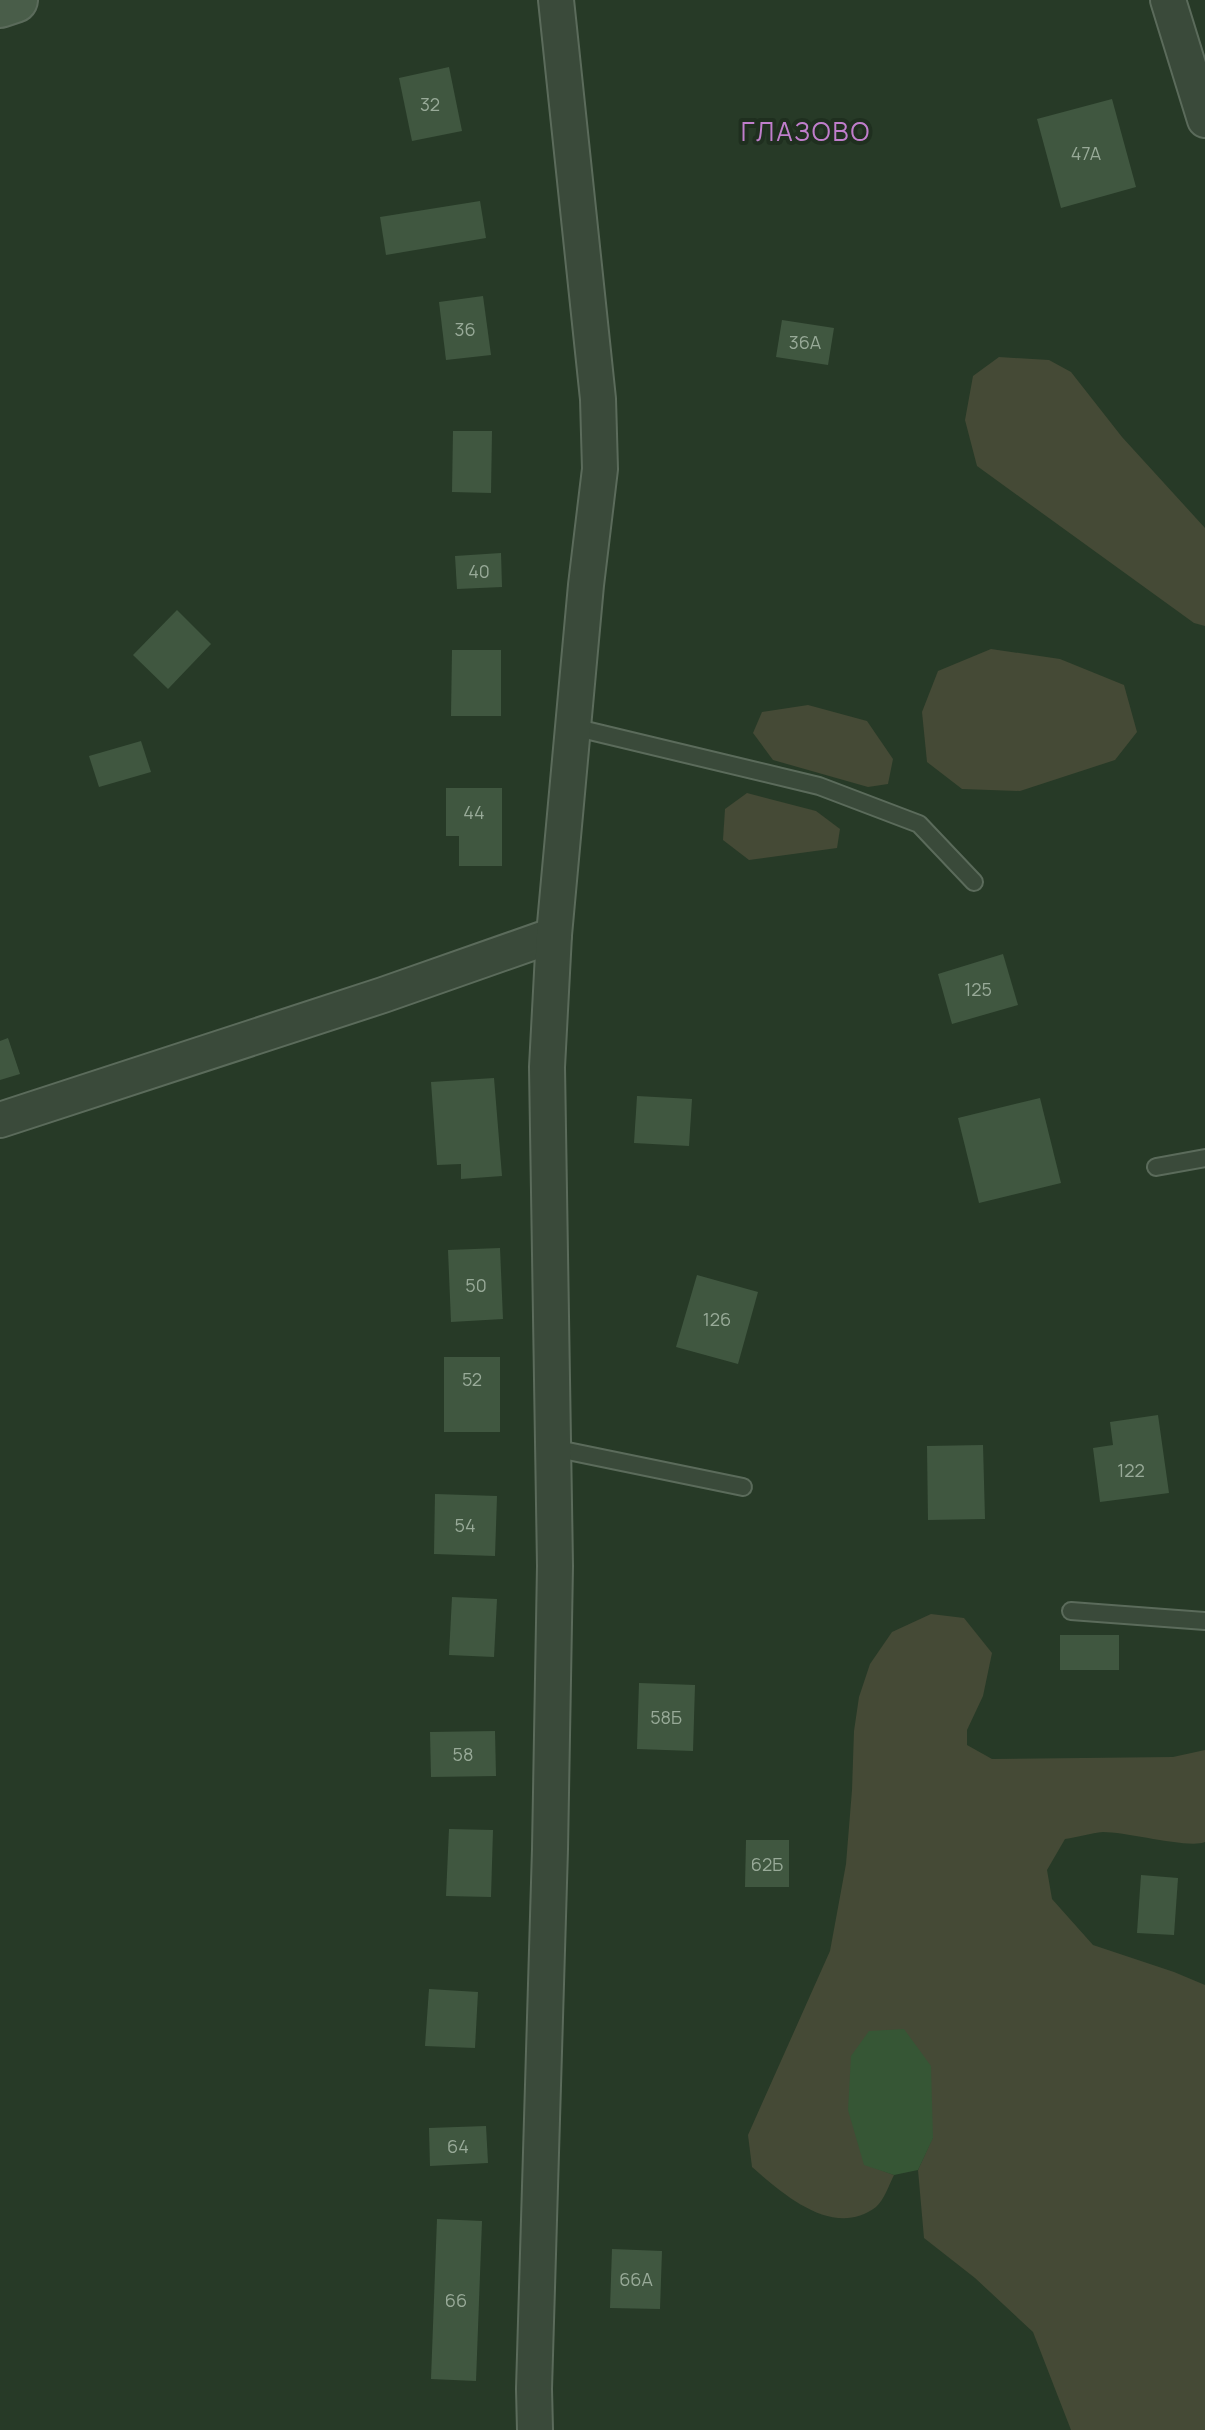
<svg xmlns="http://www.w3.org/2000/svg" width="1205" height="2430" font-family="Manrope,sans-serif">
  <rect width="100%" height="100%" fill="#273a27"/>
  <g fill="#454a36">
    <path d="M999 357 1049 360 1071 372 1122 437 1205 528V626L1194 623 977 466 965 420 973 376Z"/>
    <path d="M991 649 1060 659 1124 685 1137 732 1115 760 1020 791 962 789 927 762 922 712 938 671Z"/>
    <path d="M808 705 867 721 893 759 888 784 868 787 773 760 753 733 762 712Z"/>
    <path d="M747 793 816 811 840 829 837 848 749 860 723 840 725 809Z"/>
    <path d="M931 1614 964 1618 992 1653 983 1696 967 1730V1745L992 1759 1173 1757 1205 1750V1842C1189 1849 1128 1832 1103 1832 1091 1833 1078 1837 1065 1839L1047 1870 1052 1899 1093 1945 1174 1972 1205 1985V2430H1071L1033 2332 975 2278 924 2238 918 2170 933 2137 864 2164 894 2175C889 2185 884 2200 876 2207 834 2239 784 2195 752 2167L748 2135 830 1951 846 1864 852 1790 854 1731 859 1697 870 1664 892 1632Z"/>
  </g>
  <path fill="#365635" d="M904 2029 931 2066 933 2138 918 2170 894 2175 864 2165 848 2110 851 2056 869 2031Z"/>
  <g fill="#405740">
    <path d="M449 67 462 131 412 141 399 78Z"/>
    <path d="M1112 99 1136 187 1061 208 1037 119Z"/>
    <path d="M480 201 486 238 386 255 380 217Z"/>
    <path d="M483 296 491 355 446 360 439 302Z"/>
    <path d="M782 320 834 328 828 365 776 357Z"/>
    <path d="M453 431H492L491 493 452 492Z"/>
    <path d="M501 553 502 587 457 589 455 556Z"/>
    <path d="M177 610 211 644 168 689 133 655Z"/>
    <path d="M452 650H501V716H451Z"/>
    <path d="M141 741 151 772 99 787 89 756Z"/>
    <path d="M446 788H502V866H459V836H446Z"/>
    <path d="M1003 954 1018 1005 952 1024 938 974Z"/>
    <path d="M8 1038 20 1074 0 1080V1041Z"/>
    <path d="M494 1078 502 1176 461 1179V1164L437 1165 431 1082Z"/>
    <path d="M637 1096 692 1099 689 1146 634 1143Z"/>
    <path d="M1040 1098 1061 1183 979 1203 958 1118Z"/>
    <path d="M500 1248 503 1319 451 1322 448 1250Z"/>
    <path d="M697 1275 758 1292 738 1364 676 1347Z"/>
    <rect x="444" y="1357" width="56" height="75"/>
    <path d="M1158 1415 1169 1493 1100 1502 1093 1448 1113 1445 1110 1422Z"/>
    <path d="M983 1445 985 1519 928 1520 927 1446Z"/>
    <path d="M435 1494 497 1496 495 1556 434 1554Z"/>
    <path d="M452 1597 497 1599 494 1657 449 1655Z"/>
    <rect x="1060" y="1635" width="59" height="35"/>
    <path d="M639 1683 695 1685 693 1751 637 1749Z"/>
    <path d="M495 1731 496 1776 431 1777 430 1732Z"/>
    <path d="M449 1829 493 1830 491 1897 446 1896Z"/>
    <path d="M746 1840H789V1887H745Z"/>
    <path d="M1141 1875 1178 1878 1174 1935 1137 1933Z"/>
    <path d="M429 1989 478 1992 475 2048 425 2046Z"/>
    <path d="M486 2126 488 2163 430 2166 429 2128Z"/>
    <path d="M437 2219 482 2221 476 2381 431 2379Z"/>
    <path d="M612 2249 662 2251 660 2309 610 2308Z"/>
  </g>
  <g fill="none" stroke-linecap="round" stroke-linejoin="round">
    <defs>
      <g id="lane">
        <path d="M573 727 819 786 919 824 974 882"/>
        <path d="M1156 1167 1205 1158"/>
        <path d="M553 1448 743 1487"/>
        <path d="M1071 1611 1205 1621"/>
      </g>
      <g id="street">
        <path d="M1168 0 1205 120"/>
        <path d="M0 1120 383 995 554 935"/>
        <path d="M535 2430 534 2389 550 1849 555 1566 547 1067 554 935 586 585 600 469 598 399 556 0"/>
      </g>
      <path id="secondary" d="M0 5 15 0"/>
    </defs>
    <use href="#lane" stroke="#5b6b5b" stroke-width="20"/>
    <use href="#street" stroke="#5b6b5b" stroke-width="38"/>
    <use href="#secondary" stroke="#5b6b5b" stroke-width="48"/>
    <use href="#lane" stroke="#3a4a3a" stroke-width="16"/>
    <use href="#street" stroke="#3a4a3a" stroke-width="34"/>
    <use href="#secondary" stroke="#495d49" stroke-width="44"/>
  </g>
  <g text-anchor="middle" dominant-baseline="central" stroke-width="8" stroke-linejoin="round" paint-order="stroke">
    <g font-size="18" fill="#98aa98">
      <text x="430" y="104">32</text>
      <text x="1086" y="153">47А</text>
      <text x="465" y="329">36</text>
      <text x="805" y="342">36А</text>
      <text x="479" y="571">40</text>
      <text x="474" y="812">44</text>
      <text x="978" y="989">125</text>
      <text x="476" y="1285">50</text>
      <text x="717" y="1319">126</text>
      <text x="472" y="1379">52</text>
      <text x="1131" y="1470">122</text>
      <text x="465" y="1525">54</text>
      <text x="666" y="1717">58Б</text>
      <text x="463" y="1754">58</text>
      <text x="767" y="1864">62Б</text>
      <text x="458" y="2146">64</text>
      <text x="636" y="2279">66А</text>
      <text x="456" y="2300">66</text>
    </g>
    <g font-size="26" letter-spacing="2" fill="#c07ecc" stroke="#1f2f1f">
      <text x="806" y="131">ГЛАЗОВО</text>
    </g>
  </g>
</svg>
